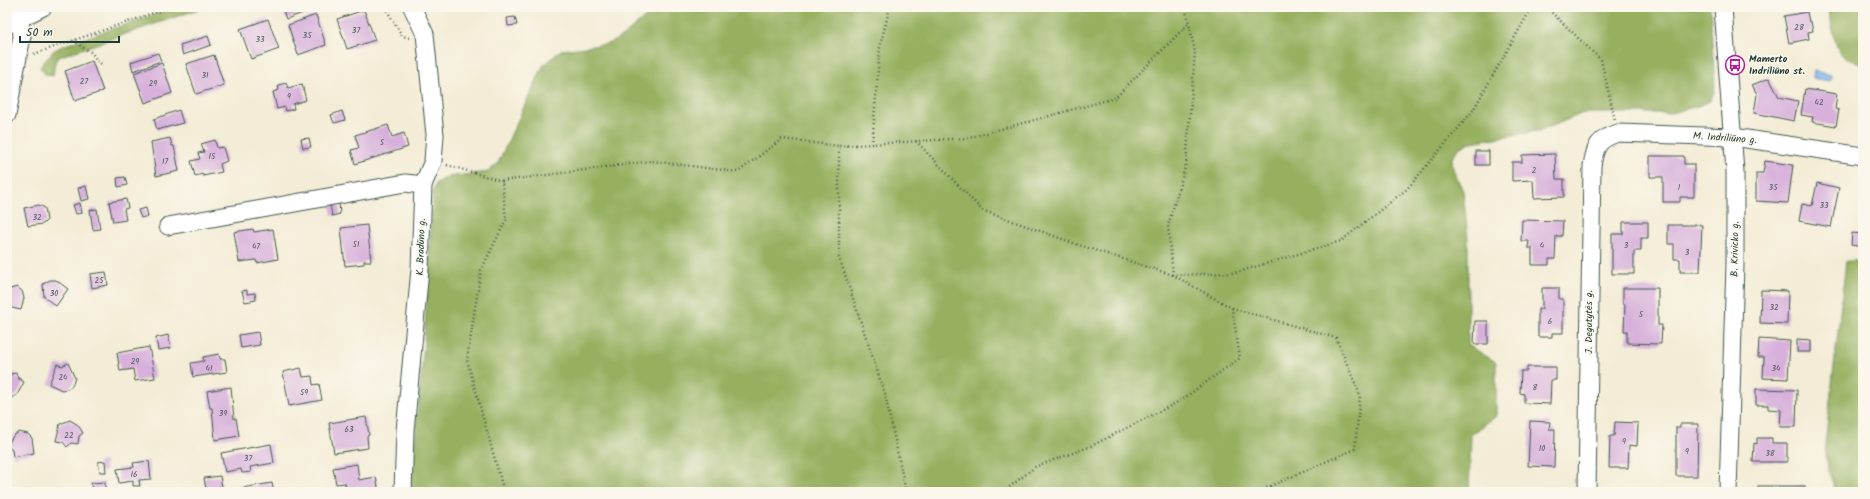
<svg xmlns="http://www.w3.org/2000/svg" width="1870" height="499" font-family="Kalam,sans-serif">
  <rect width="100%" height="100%" fill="#fbf7ec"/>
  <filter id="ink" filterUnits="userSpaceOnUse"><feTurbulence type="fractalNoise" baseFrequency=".025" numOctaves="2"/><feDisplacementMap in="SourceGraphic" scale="8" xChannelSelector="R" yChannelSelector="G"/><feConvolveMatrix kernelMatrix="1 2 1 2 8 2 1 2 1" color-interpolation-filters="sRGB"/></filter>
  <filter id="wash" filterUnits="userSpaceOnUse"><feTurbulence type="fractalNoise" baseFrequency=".012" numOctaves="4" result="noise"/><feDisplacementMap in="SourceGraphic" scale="16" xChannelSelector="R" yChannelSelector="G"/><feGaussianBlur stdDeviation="0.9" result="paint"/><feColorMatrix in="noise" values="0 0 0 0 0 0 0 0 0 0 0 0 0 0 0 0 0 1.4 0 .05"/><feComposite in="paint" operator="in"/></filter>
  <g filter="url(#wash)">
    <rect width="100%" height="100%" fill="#f3ecd6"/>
    <g fill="#96b061" stroke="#5a764a">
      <path d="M177 7H205L58 57 55 62 53 76 45 74 40 67 53 51 62 46Z"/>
      <path d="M658 7H1710L1715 90 1710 101 1698 106 1671 113H1583L1543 130 1471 142 1459 148 1452 158 1453 169 1463 191 1468 239V345L1496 362V416L1471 435 1469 492H410L424 344 433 192 436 183 447 177 488 172 498 163 543 66 561 50 608 44 623 36Z"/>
      <path d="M1827 7H1863V64L1845 58 1838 50Z"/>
      <path d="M1846 261H1863V492H1836L1828 469 1825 445Z"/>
    </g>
    <path fill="#86b8f3" stroke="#527a94" d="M1814 71 1831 75 1830 81 1813 78Z"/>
    <g id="blocks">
      <g fill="#d7b0db">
        <path d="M291 7H314V9L286 19 283 10Z"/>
        <path d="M364 10 375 40 347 49 337 19Z"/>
        <path d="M1807 12 1809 22H1811L1813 31 1808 32 1809 39 1789 43 1784 16Z"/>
        <path d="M316 15 326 45 298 55 288 25Z"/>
        <path d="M515 17 517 25 508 26 507 18Z"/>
        <path d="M268 19 279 49 251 59 240 29Z"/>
        <path d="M208 36 211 45 183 55 180 45Z"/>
        <path d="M158 53 161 61 133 71 131 62Z"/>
        <path d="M214 55 224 85 196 94 186 64Z"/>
        <path d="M92 61 103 91 75 101 65 71Z"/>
        <path d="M162 63 172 93 145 103 134 73Z"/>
        <path d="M1769 78 1779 97 1798 101 1794 121 1754 113 1757 94 1752 85Z"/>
        <path d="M286 83 288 88 302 84 306 100 293 104 294 109 286 111 285 107 277 109 273 92 279 90 278 85Z"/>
        <path d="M1805 89 1837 94 1835 109 1839 110 1836 126 1812 122 1813 117 1801 115Z"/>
        <path d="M179 110 183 123 157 130 154 119Z"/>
        <path d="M342 111 345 120 334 123 331 115Z"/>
        <path d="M388 125 392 137 404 133 408 147 355 164 351 150 359 148 355 135Z"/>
        <path d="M170 138 172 146H174L179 171 156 176 151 142Z"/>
        <path d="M309 138 311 147 303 148 301 139Z"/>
        <path d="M215 140 217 148 223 147 227 161 220 164 222 172 203 176V174L195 176 191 161 200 159 198 153 204 152 201 144Z"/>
        <rect x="1476" y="151" width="13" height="14"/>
        <path d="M1555 154 1556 179H1564V197L1534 198 1533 180 1512 181V162H1522V155Z"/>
        <path d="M1650 156H1684V164H1694V197H1680V202H1663V177H1650Z"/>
        <path d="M1765 161 1793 165 1788 203 1756 201V173H1763Z"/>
        <path d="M125 177 127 185 118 187 117 178Z"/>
        <path d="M1817 183 1839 188 1831 227 1799 221 1802 204 1812 206Z"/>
        <path d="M86 186 89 199 81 201 78 188Z"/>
        <path d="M126 199 128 208 124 209 126 220 113 222 109 202Z"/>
        <path d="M80 203 82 213 76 214 73 205Z"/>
        <path d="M339 203 340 214 332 216 330 204Z"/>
        <path d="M39 205 45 208 47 220 43 224 28 226 24 208Z"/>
        <path d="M146 208 148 216 141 218 138 210Z"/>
        <path d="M97 209 100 229 93 230 90 210Z"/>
        <path d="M1522 220 1563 221 1562 236H1556L1555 259H1549V265H1532V248H1528L1529 241H1521Z"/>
        <path d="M1623 222H1648V238H1641V251H1634V274H1612V234H1623Z"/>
        <path d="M367 225 371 261H364V264L345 266 341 228Z"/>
        <path d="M1668 225H1702L1700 272H1680V259H1674V244H1668Z"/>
        <path d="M253 229 254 232 273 229 278 259 257 263 256 260 239 262 234 232Z"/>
        <path d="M1852 233 1863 234V247L1851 245Z"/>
        <path d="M106 272 108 285 92 288 90 274Z"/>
        <path d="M50 280H56L68 289 56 306 44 297 43 284Z"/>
        <path d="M17 287 22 291 24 298 21 310 7 307V290Z"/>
        <path d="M1542 288H1559V299H1563V333H1552V337H1538V309H1542Z"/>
        <path d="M1623 288H1658V325H1662L1661 344 1627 343V331H1624L1625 304H1623Z"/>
        <path d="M247 290V294L255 293 256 300 245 302 242 291Z"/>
        <path d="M1761 290 1788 291 1787 324 1760 323Z"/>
        <path d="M1475 321H1488V344H1474Z"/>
        <path d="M258 332 260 345 241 348 239 335Z"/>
        <path d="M168 335 171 348 158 350 156 338Z"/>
        <path d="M1759 339 1790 341 1788 379 1763 378 1764 357H1758Z"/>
        <path d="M1797 339 1811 340V352H1797Z"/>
        <path d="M149 347 155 378 135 381 133 369 120 371 117 353Z"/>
        <path d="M219 354 220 359H225L227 372 193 377 191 363 204 361 203 357Z"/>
        <path d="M68 363 75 378 72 386 68 389 62 390 49 384 57 364 62 366Z"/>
        <path d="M1527 367H1556V380H1551L1550 404 1524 403V394L1520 393 1521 371H1527Z"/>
        <path d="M301 368 303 377 312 376 313 385 319 384 322 400 289 406 283 372Z"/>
        <path d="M7 372 11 374 16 373 18 378 24 382 17 395 11 398H7Z"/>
        <path d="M231 387 234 419 236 418 239 436 215 440 212 408H210L207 391Z"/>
        <path d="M1756 389 1797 390 1796 427H1780L1781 410 1768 409V405H1756Z"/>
        <path d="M366 417 369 435 367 436 368 448 334 453 329 423Z"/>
        <path d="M70 420 78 425 83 433 79 436 78 444 71 443 67 447 63 442 56 441 60 424Z"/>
        <path d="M1530 421 1550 422 1549 429H1555L1554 467 1528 466Z"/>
        <path d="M1615 422 1638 423 1637 446 1629 445 1628 468H1609L1610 436H1614Z"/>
        <path d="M1680 424H1698L1697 476H1676V427H1680Z"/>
        <path d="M19 432 28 434 32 438 34 453 13 457 12 450 7 446 13 436Z"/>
        <path d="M1757 438H1772V443H1787V462H1753L1754 443 1757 444Z"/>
        <path d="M271 444 274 463 250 467 251 472 242 473 241 469 225 472 221 453Z"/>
        <path d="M105 461 106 472H100L98 462Z"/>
        <path d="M149 461 151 479 139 480 140 486H133V481L119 483 117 469 134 467 133 463Z"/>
        <path d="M357 464 359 480 376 477 379 492H346L345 483 336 484 333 468Z"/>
        <path d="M220 476 222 487 206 489 204 478Z"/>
        <path d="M105 482V491L92 492 91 483Z"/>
        <path d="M272 483 274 492H236V489Z"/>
        <rect x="1758" y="486" width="47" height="6"/>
      </g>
    </g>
  </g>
  <g filter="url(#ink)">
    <use href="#blocks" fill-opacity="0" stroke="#3f574c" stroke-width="1"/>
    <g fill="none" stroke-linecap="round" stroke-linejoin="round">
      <defs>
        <g id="minor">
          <path d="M1723 7 1735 172V264L1728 492"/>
          <path d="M7 25 43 7"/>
          <path d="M7 115 22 36 21 27 13 7"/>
          <path d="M168 226 405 183 423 185"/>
          <path d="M403 492 405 431 420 269 423 185 433 161 435 135 425 34 412 7"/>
          <path d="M1587 492 1592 166C1595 146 1598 139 1618 133L1733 137 1863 156"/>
        </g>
      </defs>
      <use href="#minor" stroke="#3f574c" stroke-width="19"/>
      <g stroke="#3f574c" stroke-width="2.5" stroke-dasharray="1 3" stroke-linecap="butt">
        <path d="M385 7 402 36 410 38"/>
        <path d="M1546 7 1601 60 1615 120"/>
        <path d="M73 41 92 53 97 61 103 65"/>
        <path d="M34 54 171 7"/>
        <path d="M916 141 982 210 1076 244 1173 275 1235 273 1341 241 1407 189 1472 112 1532 7"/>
        <path d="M872 144 880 46 890 7"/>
        <path d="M447 165 502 181 506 220 481 270 467 360 504 492"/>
        <path d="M502 181 652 161 738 172 782 139 839 146"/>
        <path d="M1232 308 1336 338 1360 395 1355 449 1257 492"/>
        <path d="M906 492 885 394 839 257V146L968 138 1115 98 1189 23 1185 7"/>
        <path d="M1003 492 1035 467 1089 447 1180 401 1240 358 1232 308 1173 275 1168 226 1186 164 1195 52 1189 23"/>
      </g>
      <use href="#minor" stroke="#fff" stroke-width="17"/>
    </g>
  </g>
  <defs>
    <symbol id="bus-ring" viewBox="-11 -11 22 22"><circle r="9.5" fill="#fbf7ec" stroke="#b5179e" stroke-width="1.5"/><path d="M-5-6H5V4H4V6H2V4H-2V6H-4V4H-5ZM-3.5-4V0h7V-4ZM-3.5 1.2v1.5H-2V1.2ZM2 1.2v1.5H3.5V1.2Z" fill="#b5179e"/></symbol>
  </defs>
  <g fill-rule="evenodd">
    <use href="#bus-ring" x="1724" y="54" width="22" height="22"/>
  </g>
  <g text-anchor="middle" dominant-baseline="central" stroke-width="3" stroke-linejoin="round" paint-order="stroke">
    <g font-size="8" fill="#4d5a5e">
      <text x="1799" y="27">28</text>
      <text x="356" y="30">37</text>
      <text x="307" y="35">35</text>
      <text x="260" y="39">33</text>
      <text x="205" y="75">31</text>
      <text x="84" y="81">27</text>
      <text x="153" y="83">29</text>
      <text x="289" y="96">9</text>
      <text x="1819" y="102">42</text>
      <text x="382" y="142">5</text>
      <text x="212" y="156">15</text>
      <text x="165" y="161">17</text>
      <text x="1534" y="170">2</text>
      <text x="1679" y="187">1</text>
      <text x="1773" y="187">35</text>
      <text x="1824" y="205">33</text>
      <text x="37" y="217">32</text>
      <text x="356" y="244">51</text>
      <text x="1542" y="245">4</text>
      <text x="1626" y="245">3</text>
      <text x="256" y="246">47</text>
      <text x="1687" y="252">3</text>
      <text x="99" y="280">25</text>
      <text x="54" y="293">30</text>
      <text x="1774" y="307">32</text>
      <text x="1641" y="314">5</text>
      <text x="1550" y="321">6</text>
      <text x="135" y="361">29</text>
      <text x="209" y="368">41</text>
      <text x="1776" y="368">34</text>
      <text x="63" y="377">24</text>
      <text x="1535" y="387">8</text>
      <text x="304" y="392">59</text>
      <text x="223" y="413">39</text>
      <text x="349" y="429">63</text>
      <text x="69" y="435">22</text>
      <text x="1624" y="441">9</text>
      <text x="1542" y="448">10</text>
      <text x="1687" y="451">9</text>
      <text x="1770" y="453">38</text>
      <text x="248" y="458">37</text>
      <text x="134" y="474">16</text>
    </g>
    <g font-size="10" font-weight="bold" fill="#1f3d34" stroke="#fbf7ec" text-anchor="start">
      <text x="1749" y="59">Mamerto<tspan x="1749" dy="12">Indriliūno st.</tspan></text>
    </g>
    <g font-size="10" fill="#1f3d34" stroke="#fbf7ec">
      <text transform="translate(1725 138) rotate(4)">M. Indriliūno g.</text>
      <text transform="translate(421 247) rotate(-88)">K. Bradūno g.</text>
      <text transform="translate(1735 249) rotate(-89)">B. Krivicko g.</text>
      <text transform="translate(1589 322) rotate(-90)">J. Degutytės g.</text>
    </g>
  </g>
  <rect width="1870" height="499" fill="none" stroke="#fbf7ec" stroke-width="24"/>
  <path d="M20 36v6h99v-6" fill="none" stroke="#1f3d34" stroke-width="2"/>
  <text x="26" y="36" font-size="12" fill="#1f3d34" stroke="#fbf7ec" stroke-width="3" paint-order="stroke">50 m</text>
</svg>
